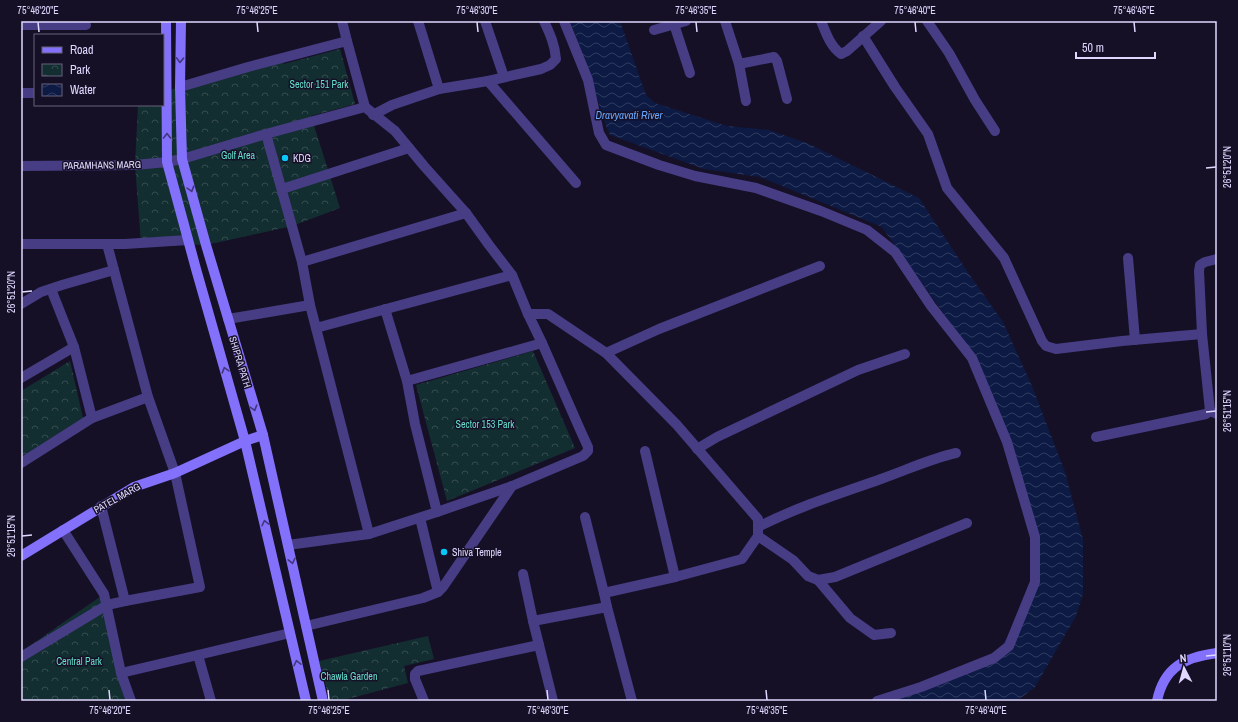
<svg xmlns="http://www.w3.org/2000/svg" width="1238" height="722" font-family="'Archivo Narrow',sans-serif">
  <defs>
    <pattern id="park-crowns" width="20" height="18" patternUnits="userSpaceOnUse"><rect width="20" height="18" fill="#132e31"/><path d="M2 6a3 3 0 1 1 6 0M12 15a3 3 0 1 1 6 0" fill="none" stroke="#354c50"/></pattern>
    <pattern id="water-waves" width="16" height="10" patternUnits="userSpaceOnUse"><rect width="16" height="10" fill="#0c1a44"/><path d="M0 5q4-4 8 0t8 0" fill="none" stroke="#2f3b60"/></pattern>
  </defs>
  <rect width="100%" height="100%" fill="#161027"/>
  <g fill="url(#park-crowns)">
    <path d="M340 49 355 104 311 116 340 208 292 226 206 245 141 243 135 165 138 105H163L166 91 280 59 284 64Z"/>
    <path d="M533 351 575 448 447 501 416 385Z"/>
    <path d="M70 361 83 418 21 457V391Z"/>
    <path d="M104 594 132 701H21V652Z"/>
    <path d="M428 636 434 659 404 666 408 683 340 701H330L319 661Z"/>
  </g>
  <path fill="url(#water-waves)" d="M570 21H620L646 95 655 103 727 126 769 130 807 143 919 198 969 274 1003 322 1032 386 1065 472 1083 539V594L1076 616 1035 687 1017 701H878L994 659 1033 593 1035 534 1028 509 964 342 882 227 760 177 704 169 610 135 606 126 585 60Z"/>
  <g fill="none" stroke-linecap="round" stroke-linejoin="round">
    <g stroke="#473d84" stroke-width="10">
      <path d="M342 21 347 41"/>
      <path d="M418 21 439 89"/>
      <path d="M485 21 504 77"/>
      <path d="M564 21 588 80 599 133 606 145 659 165 695 176 756 188 821 211 867 230 895 252 931 306 972 358 1007 442 1035 537V582L1009 646 994 658 921 687 877 701"/>
      <path d="M673 21 690 73"/>
      <path d="M725 21 739 64 774 57 777 61 787 99"/>
      <path d="M821 21C826 33 830 46 841 54L847 51 881 21"/>
      <path d="M927 21 949 53 975 100 995 131"/>
      <path d="M21 25H86"/>
      <path d="M654 30 686 21"/>
      <path d="M863 36 895 87 928 134 947 188 1004 258 1042 341 1046 346 1056 349 1122 341 1202 334"/>
      <path d="M739 64 746 101"/>
      <path d="M488 81 576 183"/>
      <path d="M180 87 248 67 347 41 365 107"/>
      <path d="M21 93H35"/>
      <path d="M373 115 392 105 439 89 488 81 541 69 550 65 556 59C555 45 550 34 544 21"/>
      <path d="M21 166 135 165 167 162 182 159 266 134 365 107 395 131 424 166 466 213 489 245 512 275 316 328 310 305 302 262 266 134"/>
      <path d="M282 189 409 148"/>
      <path d="M21 244H125L188 240"/>
      <path d="M107 244 148 397 175 473 200 587 125 601"/>
      <path d="M1128 258 1135 340"/>
      <path d="M1217 259 1205 262 1200 265 1199 271 1202 334 1210 411 1217 414"/>
      <path d="M302 262 466 213"/>
      <path d="M21 304 41 292 62 285 114 270"/>
      <path d="M528 314H548L606 353 677 425 758 519V536L742 559 675 577 645 451"/>
      <path d="M228 319 310 305"/>
      <path d="M316 328 369 534"/>
      <path d="M606 353 659 329 820 266"/>
      <path d="M21 378 74 347"/>
      <path d="M407 381 542 343"/>
      <path d="M92 418 148 397"/>
      <path d="M1096 437 1206 414 1210 411"/>
      <path d="M697 449 717 437 858 370 905 354"/>
      <path d="M21 463 92 418 74 347 51 289"/>
      <path d="M437 512 512 486 583 456 588 451V447L582 434 542 343 528 314 512 275"/>
      <path d="M585 517 604 593 675 577"/>
      <path d="M420 518 438 592"/>
      <path d="M758 527C797 507 839 494 881 479 907 470 929 459 956 453"/>
      <path d="M63 530 104 594 121 673 131 701"/>
      <path d="M758 536 793 560 808 576 818 580 835 577 967 523"/>
      <path d="M288 545 369 534 437 512 415 424 407 381 385 309"/>
      <path d="M523 574 533 621 607 607 604 593"/>
      <path d="M818 580 850 618 874 635 891 633"/>
      <path d="M607 607 632 701"/>
      <path d="M533 621 553 701"/>
      <path d="M306 626 423 598 438 592 443 587 512 486"/>
      <path d="M198 655 290 633"/>
      <path d="M21 657 107 605 125 601 101 506"/>
      <path d="M121 673 198 655 211 701"/>
      <path d="M424 701 415 679V674L418 671 539 645"/>
    </g>
    <g stroke="#8371fb" stroke-width="10">
      <path d="M166 21 167 162 196 269 245 441 306 701"/>
      <path d="M181 21 180 87 182 159 206 245 263 435 323 701"/>
      <path d="M21 556 134 487 175 473 245 441 263 435"/>
      <path d="M1157 701C1164 667 1185 657 1217 653"/>
    </g>
  </g>
  <defs><path id="oneway-chevron" d="M-2-3.5L2.5 0L-2 3.5" fill="none" stroke-width="1.6" stroke-linecap="round" stroke-linejoin="round"/></defs>
  <g stroke="#42377c">
    <use href="#oneway-chevron" transform="translate(180 60) rotate(92)"/>
    <use href="#oneway-chevron" transform="translate(167 136) rotate(-90)"/>
    <use href="#oneway-chevron" transform="translate(191 189) rotate(74)"/>
    <use href="#oneway-chevron" transform="translate(225 370) rotate(-106)"/>
    <use href="#oneway-chevron" transform="translate(254 408) rotate(73)"/>
    <use href="#oneway-chevron" transform="translate(265 523) rotate(-103)"/>
    <use href="#oneway-chevron" transform="translate(292 561) rotate(77)"/>
    <use href="#oneway-chevron" transform="translate(297 663) rotate(-103)"/>
  </g>
  <path fill="none" stroke="#e0d7fe" stroke-width="1.5" d="M38 22 39 32M257 22 258 32M477 22 478 32M696 22 697 32M915 22 916 32M1134 22 1135 32M1206 168 1216 167M22 292 32 291M1206 412 1216 411M22 536 32 535M1206 656 1216 655M109 690 110 700M328 690 329 700M547 690 548 700M766 690 767 700M985 690 986 700"/>
  <g fill="#09c7f8" stroke="#161027" stroke-width="1.5">
    <circle cx="285" cy="158" r="4"/>
    <circle cx="444" cy="552" r="4"/>
  </g>
  <g text-anchor="middle" dominant-baseline="central" stroke-width="3" stroke-linejoin="round" paint-order="stroke">
    <g font-size="10" fill="#64ddcb" stroke="#161027">
      <text x="319" y="84">Sector 151 Park</text>
      <text x="238" y="155">Golf Area</text>
      <text x="485" y="424">Sector 153 Park</text>
      <text x="79" y="661">Central Park</text>
      <text x="349" y="676">Chawla Garden</text>
    </g>
    <g font-size="10" fill="#e0d7fe" stroke="#161027" text-anchor="start">
      <text x="293" y="158">KDG</text>
      <text x="452" y="552">Shiva Temple</text>
    </g>
    <g font-size="10" fill="#e0d7fe" stroke="#161027">
      <text transform="translate(102 165) rotate(-1)">PARAMHANS MARG</text>
      <text transform="translate(240 362) rotate(73)">SHIPRA PATH</text>
      <text transform="translate(117 498) rotate(-29)">PATEL MARG</text>
    </g>
    <g font-size="11" font-style="italic" fill="#68a7fb" stroke="#161027">
      <text x="629" y="115">Dravyavati River</text>
    </g>
  </g>
  <rect width="1238" height="722" fill="none" stroke="#161027" stroke-width="44"/>
  <rect x="34" y="34" width="130" height="72" fill="#161027" stroke="#67607d"/>
  <rect x="42" y="47" width="20" height="6" fill="#8371fb" stroke="#67607d"/>
  <text x="70" y="54" font-size="12" fill="#e0d7fe">Road</text>
  <rect x="42" y="64" width="20" height="12" fill="url(#park-crowns)" stroke="#67607d"/>
  <text x="70" y="74" font-size="12" fill="#e0d7fe">Park</text>
  <rect x="42" y="84" width="20" height="12" fill="url(#water-waves)" stroke="#67607d"/>
  <text x="70" y="94" font-size="12" fill="#e0d7fe">Water</text>
  <g transform="translate(1184 668) rotate(354)" stroke="#161027" stroke-width="3" paint-order="stroke">
  <path d="M0-3L7 15L0 10L-7 15Z" fill="#e0d7fe"/>
  <text y="-6" font-size="11" font-weight="bold" text-anchor="middle" fill="#e0d7fe">N</text>
  </g>
  <path d="M1076 52v6h79v-6" fill="none" stroke="#e0d7fe" stroke-width="2"/>
  <text x="1082" y="52" font-size="12" fill="#e0d7fe" stroke="#161027" stroke-width="3" paint-order="stroke">50 m</text>
  <rect x="22" y="22" width="1194" height="678" fill="none" stroke="#e0d7fe" stroke-width="1.5"/>
  <g font-size="10" text-anchor="middle" fill="#e0d7fe">
    <text x="38" y="14">75°46'20"E</text>
    <text x="257" y="14">75°46'25"E</text>
    <text x="477" y="14">75°46'30"E</text>
    <text x="696" y="14">75°46'35"E</text>
    <text x="915" y="14">75°46'40"E</text>
    <text x="1134" y="14">75°46'45"E</text>
    <text transform="translate(1227 167) rotate(-90)" y="4">26°51'20"N</text>
    <text transform="translate(11 292) rotate(-90)" y="4">26°51'20"N</text>
    <text transform="translate(1227 411) rotate(-90)" y="4">26°51'15"N</text>
    <text transform="translate(11 536) rotate(-90)" y="4">26°51'15"N</text>
    <text transform="translate(1227 655) rotate(-90)" y="4">26°51'10"N</text>
    <text x="110" y="714">75°46'20"E</text>
    <text x="329" y="714">75°46'25"E</text>
    <text x="548" y="714">75°46'30"E</text>
    <text x="767" y="714">75°46'35"E</text>
    <text x="986" y="714">75°46'40"E</text>
  </g>
</svg>
